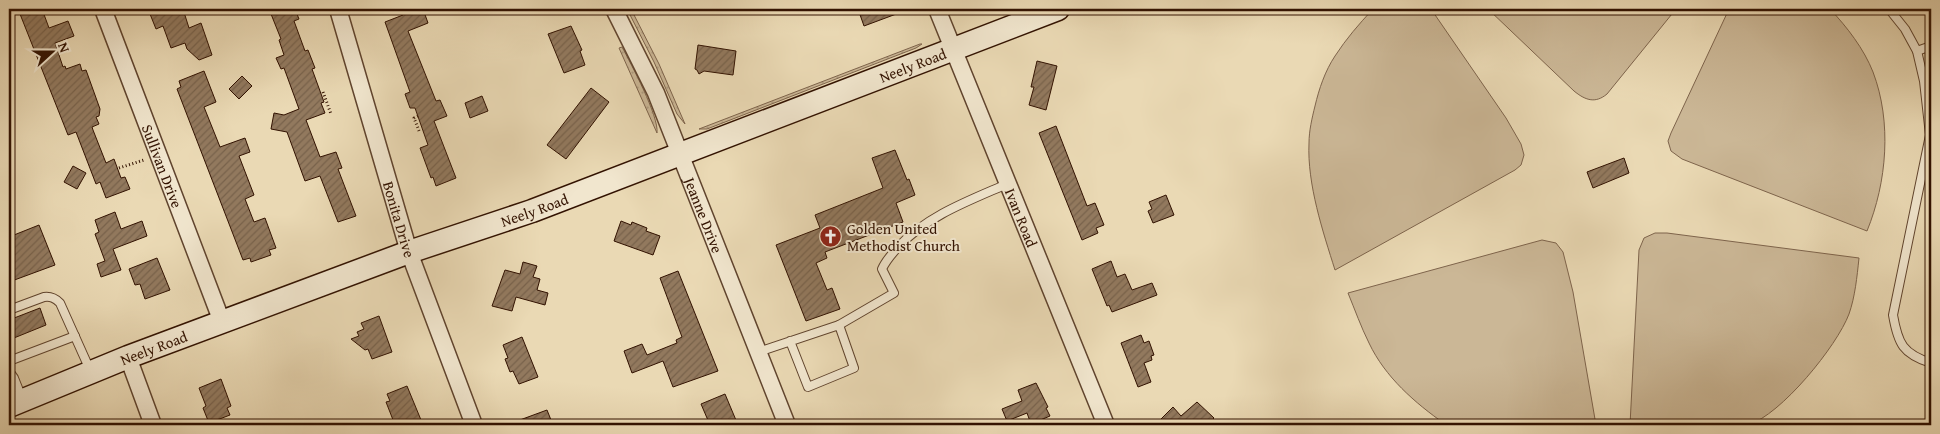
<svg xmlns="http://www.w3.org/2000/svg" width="1940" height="434" font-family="'Gentium Book Plus',serif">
  <defs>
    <pattern id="grass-dots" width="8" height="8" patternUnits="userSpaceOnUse" patternTransform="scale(1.25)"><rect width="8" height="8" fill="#cbb796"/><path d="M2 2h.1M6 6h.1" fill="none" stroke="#af9c80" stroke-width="1.8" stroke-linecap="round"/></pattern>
    <pattern id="building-hatch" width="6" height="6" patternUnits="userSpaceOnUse" patternTransform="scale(1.25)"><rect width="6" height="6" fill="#92795e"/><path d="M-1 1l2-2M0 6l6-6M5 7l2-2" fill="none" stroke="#78624b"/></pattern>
  </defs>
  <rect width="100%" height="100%" fill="#ead9b4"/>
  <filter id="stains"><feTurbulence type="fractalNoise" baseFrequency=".004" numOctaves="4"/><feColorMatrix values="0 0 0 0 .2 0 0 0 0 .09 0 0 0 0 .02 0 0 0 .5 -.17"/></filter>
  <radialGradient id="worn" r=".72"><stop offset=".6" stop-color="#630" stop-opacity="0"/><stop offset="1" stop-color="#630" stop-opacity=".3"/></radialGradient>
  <g fill="url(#grass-dots)" stroke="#7e644c">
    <path d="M627 9H631L659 64 685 124 677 114 654 62Z"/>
    <path d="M920 44H922L916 48 707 129H699Z"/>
    <path d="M622 47C631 64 659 116 657 133L619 48Z"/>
  </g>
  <g fill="#cbb796" stroke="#7e644c">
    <path d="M1373 9H1431L1506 118 1521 144 1524 155 1521 165 1515 170 1335 270C1323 232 1307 184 1309 143 1309 131 1312 118 1315 106 1319 89 1325 71 1335 56 1346 39 1359 24 1373 9Z"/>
    <path d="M1488 9H1676L1607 94C1595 104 1585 100 1574 91Z"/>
    <path d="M1729 9H1830C1847 27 1864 49 1873 72 1892 122 1887 182 1867 231L1682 159 1671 151 1668 141 1671 133Z"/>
    <path d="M1655 233H1667L1859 258C1857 277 1855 297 1849 314 1837 346 1781 415 1748 425 1739 427 1727 425 1718 425 1688 425 1659 425 1630 425L1639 250 1644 238Z"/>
    <path d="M1542 240 1556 243 1563 252 1573 292 1596 425H1448L1445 424C1415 403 1385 377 1369 343 1361 327 1355 310 1348 293Z"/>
  </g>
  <g fill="url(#building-hatch)" stroke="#321201">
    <path d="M18 9H42L49 28 68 21 74 36 55 43 63 67 65 66 66 69 80 64 82 71 86 70 100 109 99 116 96 117 99 124 92 127 93 130 106 163 114 159 121 178 125 177 130 189 106 198 100 182 96 184 76 132 68 135Z"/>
    <path d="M148 9H183L189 28 201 23 212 55 199 60 187 49 185 43 171 48 163 26 156 29Z"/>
    <path d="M269 9H295L299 19 294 21 305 51 308 50 315 68 312 69 324 102 321 103 325 113 306 120 320 157 336 152 342 168 338 169 356 216 338 222 320 176 305 181 287 132 271 129 274 113 284 115 299 109 284 68 281 69 276 58 284 55 279 40 281 39Z"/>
    <path d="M401 9H423L428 23 408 31 436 101 440 100 447 116 434 121 456 178 436 186 433 177 431 178 420 148 428 145 415 108H410L405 94 410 92 385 22 403 15Z"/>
    <path d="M858 9H907V10L864 26Z"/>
    <path d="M571 26 582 50 580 51 585 65 564 73 548 34Z"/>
    <path d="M698 45 736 51 733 75 704 71 699 74 697 70 695 69Z"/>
    <path d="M1037 61 1057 66 1046 110 1029 105 1034 87H1031Z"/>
    <path d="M204 71 216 102 204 107 220 147 245 138 250 152 239 156 254 195 245 199 254 222 265 218 276 248 269 250 271 255 251 262 250 258 243 260 177 89 181 87 179 81Z"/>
    <path d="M242 76 252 86 239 99 229 89Z"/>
    <path d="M591 88 609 102 566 159 547 145Z"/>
    <path d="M482 96 488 111 470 118 465 103Z"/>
    <path d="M1056 126 1087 206 1095 203 1104 225 1096 228 1098 233 1082 240 1039 133Z"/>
    <path d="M895 150 907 180 909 179 915 195 896 203 903 222 825 252 827 258 816 263 827 290 832 288 840 309 806 321 776 245 820 228 815 215 883 188 872 158Z"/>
    <path d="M1624 158 1629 173 1593 188 1587 172Z"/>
    <path d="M73 166 86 173 77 189 64 182Z"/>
    <path d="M1166 195 1174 215 1153 223 1148 211 1152 209 1149 202Z"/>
    <path d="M115 212 121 229 142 221 147 236 113 249 121 270 101 277 97 264 105 261 95 234 99 232 95 220Z"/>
    <path d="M621 221 631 225 632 222 647 228 646 231 660 236 653 255 614 241Z"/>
    <path d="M39 225 55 265 9 282V237Z"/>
    <path d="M157 258 170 290 145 299 140 284 135 285 129 269Z"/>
    <path d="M1111 261 1117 277 1125 274 1132 290 1152 283 1157 295 1112 312 1109 305 1107 306 1092 269Z"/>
    <path d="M523 262 537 266 533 277 540 279 537 290 548 293 545 305 516 297 512 311 492 306 505 270 520 274Z"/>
    <path d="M678 271 718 371 673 387 663 361 632 373 624 351 642 344 647 355 677 343 676 340 682 337 660 278Z"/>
    <path d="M40 308 46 325 9 340V320Z"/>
    <path d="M379 316 392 352 372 359 368 349 365 350 351 339 359 336 357 332 364 329 361 323Z"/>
    <path d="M1141 335 1144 343 1149 341 1154 355 1151 356 1152 360 1144 363 1151 382 1138 387 1121 343Z"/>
    <path d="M522 337 538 377 519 384 513 371 510 372 505 359 508 358 503 345Z"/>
    <path d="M221 379 231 406 227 408 230 415 209 423 203 408 206 406 199 388Z"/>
    <path d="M1036 383 1048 407 1046 408 1050 416 1031 424 1027 413 1007 421 1002 409 1022 401 1018 390Z"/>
    <path d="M407 386 421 420 407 425H395L386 402 390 401 387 394Z"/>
    <path d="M725 394 738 425H710L701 404Z"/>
    <path d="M1197 402 1214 418 1207 425H1155L1173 407 1181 416Z"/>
    <path d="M547 410 553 425H509V424Z"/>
  </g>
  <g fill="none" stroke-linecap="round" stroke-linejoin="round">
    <defs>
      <g id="lane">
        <path d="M1889 9 1905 29 1917 51 1924 81 1930 135 1893 315C1898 344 1903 354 1931 363"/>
        <path d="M1917 51 1931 46"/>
        <path d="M9 310 44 297C51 296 55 298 60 303L90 370"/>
        <path d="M839 325 894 293 882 269C886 260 892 254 898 247 927 216 968 201 1007 184"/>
        <path d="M758 352 839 325 854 368 808 387 790 341"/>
        <path d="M9 361 75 336"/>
        <path d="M9 371 14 378 22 398"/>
      </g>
      <g id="street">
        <path id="s1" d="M103 9 222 322"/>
        <path id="s2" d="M338 9 409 252 474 425"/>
        <path id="s3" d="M614 9 656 93 787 425"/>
        <path id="s4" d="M937 9 1106 425"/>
        <path d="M128 357 153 425"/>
      </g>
      <g id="secondary">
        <path id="s5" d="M9 406 128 357 409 252 532 211 1058 9"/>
      </g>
    </defs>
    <use href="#lane" stroke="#60442e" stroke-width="10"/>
    <use href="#street" stroke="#60442e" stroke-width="19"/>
    <use href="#secondary" stroke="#321201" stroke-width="25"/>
    <g stroke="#321201" stroke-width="3" stroke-dasharray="1 2.5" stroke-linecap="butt">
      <path d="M143 9 144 11H147"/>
      <path d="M323 92 331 114"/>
      <path d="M418 116 414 118 419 131"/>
      <path d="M119 168 144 160"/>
    </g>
    <use href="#lane" stroke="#f1e6ce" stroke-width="8"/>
    <use href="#street" stroke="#f1e6ce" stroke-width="16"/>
    <use href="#secondary" stroke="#f1e6ce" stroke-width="22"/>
  </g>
  <defs>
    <symbol id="church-disc" viewBox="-11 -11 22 22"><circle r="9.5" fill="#8f2418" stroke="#f1e6ce"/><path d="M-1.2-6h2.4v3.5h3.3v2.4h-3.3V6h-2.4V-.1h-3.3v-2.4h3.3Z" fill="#fff"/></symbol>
  </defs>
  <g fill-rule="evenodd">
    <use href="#church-disc" x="818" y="224" width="25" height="25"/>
  </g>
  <g text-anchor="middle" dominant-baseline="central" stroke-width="4" stroke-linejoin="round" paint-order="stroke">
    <g font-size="15" fill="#321201" stroke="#f1e6ce">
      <text stroke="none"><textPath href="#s5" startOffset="966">Neely Road</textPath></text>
      <text stroke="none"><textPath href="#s1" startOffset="168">Sullivan Drive</textPath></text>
      <text stroke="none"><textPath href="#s5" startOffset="561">Neely Road</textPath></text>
      <text stroke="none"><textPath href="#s3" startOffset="225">Jeanne Drive</textPath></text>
      <text stroke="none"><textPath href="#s4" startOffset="225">Ivan Road</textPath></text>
      <text stroke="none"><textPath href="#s2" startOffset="219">Bonita Drive</textPath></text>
      <text stroke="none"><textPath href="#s5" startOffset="156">Neely Road</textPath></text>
    </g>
    <g font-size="15" fill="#321201" stroke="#f1e6ce" text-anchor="start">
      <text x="847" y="228">Golden United<tspan x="847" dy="17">Methodist Church</tspan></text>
    </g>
  </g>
  <rect width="1940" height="434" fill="none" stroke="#ead9b4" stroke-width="30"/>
  <rect x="10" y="10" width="1920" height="414" fill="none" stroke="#321201" stroke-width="2.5"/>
  <rect x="15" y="15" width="1910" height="404" fill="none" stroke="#321201"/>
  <g transform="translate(52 52) rotate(69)" stroke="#f1e6ce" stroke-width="4" paint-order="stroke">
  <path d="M0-4L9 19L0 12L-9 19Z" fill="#321201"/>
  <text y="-8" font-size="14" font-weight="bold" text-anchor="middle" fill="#321201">N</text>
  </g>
  <rect width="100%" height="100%" filter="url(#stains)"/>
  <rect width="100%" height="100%" fill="url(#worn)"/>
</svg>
